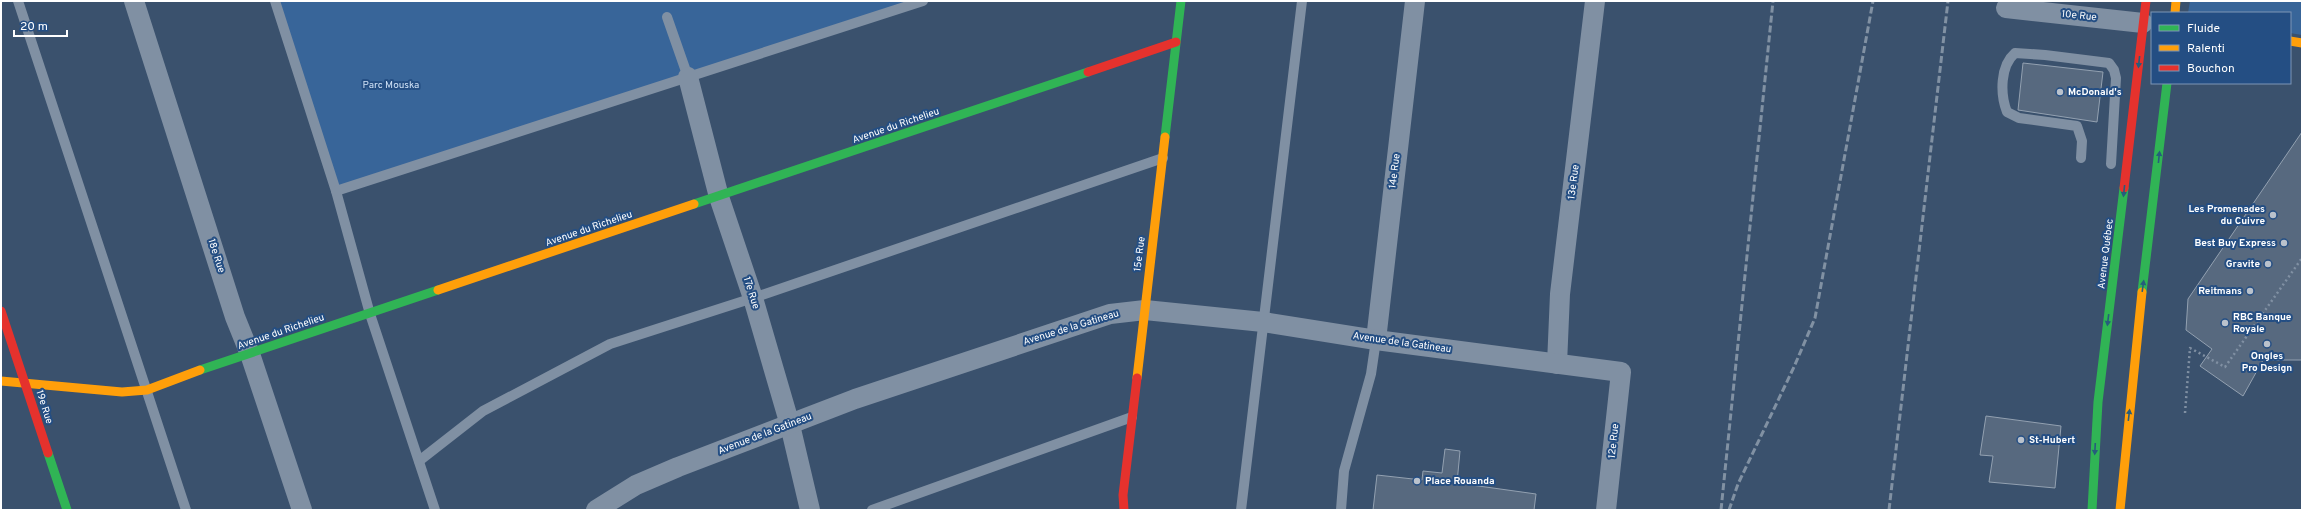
<svg xmlns="http://www.w3.org/2000/svg" width="2303" height="511" font-family="Overpass,sans-serif">
  <rect width="100%" height="100%" fill="#3a516d"/>
  <g fill="#386599">
    <path d="M275 1H923L336 191Z"/>
    <path d="M2190 1H2302V35L2290 33V13H2188Z"/>
  </g>
  <g fill="#57697f" stroke="#93a1b1">
    <path d="M2023 63 2103 72 2097 122 2018 110Z"/>
    <path d="M2302 132V360H2263L2243 396 2200 366 2212 349 2186 330 2188 299Z"/>
    <path d="M1986 416 2061 426 2055 488 1989 482 1993 456 1980 455Z"/>
    <path d="M1445 449 1460 451 1457 483 1536 494 1534 510H1373L1377 475 1422 480 1423 471 1442 473Z"/>
  </g>
  <g fill="none" stroke-linecap="round" stroke-linejoin="round">
    <path stroke="#8090a3" stroke-width="2.5" stroke-dasharray="2 3" stroke-linecap="butt" d="M2185 413 2190 348 2225 367 2302 258"/>
    <g stroke="#8090a3" stroke-width="10">
      <path d="M18 1 186 510"/>
      <path d="M275 1 336 191 370 314 435 510"/>
      <path d="M667 17 688 77"/>
      <path d="M2081 158 2082 141 2077 126 2019 118 2007 112C2000 94 2000 66 2015 53L2045 55 2109 63 2114 70 2116 78 2111 164"/>
      <path d="M336 191 923 1"/>
      <path d="M419 461 483 411 610 344 753 298 1163 158"/>
      <path d="M872 510 1132 417"/>
      <path d="M1241 510 1302 1"/>
      <path d="M1341 510 1344 471 1371 374 1376 340"/>
    </g>
    <g stroke="#8090a3" stroke-width="20">
      <path d="M134 1 235 317 250 354 302 510"/>
      <path d="M2006 8 2143 23"/>
      <path d="M688 77 719 197 753 298 790 425 810 510"/>
      <path d="M1376 340 1415 1"/>
      <path d="M1557 364 1560 294 1595 1"/>
      <path d="M596 510 636 485 678 467 855 399 1110 314 1145 310 1263 322 1376 340 1621 372 1606 510"/>
    </g>
    <g stroke="#30b455" stroke-width="9">
      <path d="M1165 137 1181 1"/>
      <path d="M694 204 1088 72"/>
      <path d="M2142 292 2167 83"/>
      <path d="M200 370 438 290"/>
      <path d="M48 453 67 510"/>
      <path d="M2092 510 2098 402 2124 188"/>
    </g>
    <g stroke="#ff9f0a" stroke-width="9">
      <path d="M2175 13 2176 1"/>
      <path d="M2290 41 2302 43"/>
      <path d="M438 290 694 204"/>
      <path d="M1137 378 1165 137"/>
      <path d="M1 381 122 392 147 390 200 370"/>
      <path d="M2120 510 2142 292"/>
    </g>
    <g stroke="#e5322d" stroke-width="9">
      <path d="M1088 72 1176 42"/>
      <path d="M2124 188 2146 1"/>
      <path d="M1 311 48 453"/>
      <path d="M1124 510 1123 495 1137 378"/>
    </g>
    <g stroke="#8191a3" stroke-width="3" stroke-dasharray="7 3" stroke-linecap="butt">
      <path d="M1721 510 1773 1"/>
      <path d="M1729 510 1738 484 1794 367 1815 318 1873 1"/>
      <path d="M1889 510 1948 1"/>
    </g>
  </g>
  <defs><path id="oneway-solid" d="M-6-.8H1V-3.2L6.5 0L1 3.2V.8H-6Z"/></defs>
  <g fill="#265d7c">
    <use href="#oneway-solid" transform="translate(2139 62) rotate(96)"/>
    <use href="#oneway-solid" transform="translate(2159 157) rotate(-84)"/>
    <use href="#oneway-solid" transform="translate(2124 191) rotate(96)"/>
    <use href="#oneway-solid" transform="translate(2143 286) rotate(-82)"/>
    <use href="#oneway-solid" transform="translate(2108 320) rotate(97)"/>
    <use href="#oneway-solid" transform="translate(2129 415) rotate(-83)"/>
    <use href="#oneway-solid" transform="translate(2095 449) rotate(93)"/>
  </g>
  <g fill="#bac2cc" stroke="#244e83" stroke-width="1.5">
    <circle cx="2060" cy="92" r="4"/>
    <circle cx="2273" cy="215" r="4"/>
    <circle cx="2284" cy="243" r="4"/>
    <circle cx="2268" cy="264" r="4"/>
    <circle cx="2250" cy="291" r="4"/>
    <circle cx="2225" cy="323" r="4"/>
    <circle cx="2267" cy="344" r="4"/>
    <circle cx="2021" cy="440" r="4"/>
    <circle cx="1417" cy="481" r="4"/>
  </g>
  <g text-anchor="middle" dominant-baseline="central" stroke-width="4" stroke-linejoin="round" paint-order="stroke">
    <g font-size="10" fill="#fff" stroke="#244e83">
      <text transform="translate(2079 16) rotate(6)">10e Rue</text>
      <text transform="translate(896 126) rotate(-19)">Avenue du Richelieu</text>
      <text transform="translate(1395 171) rotate(-83)">14e Rue</text>
      <text transform="translate(1574 182) rotate(-83)">13e Rue</text>
      <text transform="translate(589 229) rotate(-19)">Avenue du Richelieu</text>
      <text transform="translate(1140 254) rotate(-83)">15e Rue</text>
      <text transform="translate(2106 254) rotate(-83)">Avenue Québec</text>
      <text transform="translate(216 256) rotate(72)">18e Rue</text>
      <text transform="translate(751 293) rotate(72)">17e Rue</text>
      <text transform="translate(1071 328) rotate(-17)">Avenue de la Gatineau</text>
      <text transform="translate(281 332) rotate(-19)">Avenue du Richelieu</text>
      <text transform="translate(1402 343) rotate(8)">Avenue de la Gatineau</text>
      <text transform="translate(44 407) rotate(72)">19e Rue</text>
      <text transform="translate(765 434) rotate(-21)">Avenue de la Gatineau</text>
      <text transform="translate(1614 441) rotate(-84)">12e Rue</text>
    </g>
    <g font-size="10" fill="#cfe1f6" stroke="#244e83">
      <text x="391" y="85">Parc Mouska</text>
    </g>
    <g font-size="10" font-weight="bold" fill="#fff" stroke="#244e83" text-anchor="start">
      <text x="2068" y="92">McDonald's</text>
      <text x="2265" y="209" text-anchor="end">Les Promenades<tspan x="2265" dy="12">du Cuivre</tspan></text>
      <text x="2276" y="243" text-anchor="end">Best Buy Express</text>
      <text x="2260" y="264" text-anchor="end">Gravite</text>
      <text x="2242" y="291" text-anchor="end">Reitmans</text>
      <text x="2233" y="317">RBC Banque<tspan x="2233" dy="12">Royale</tspan></text>
      <text x="2267" y="356" text-anchor="middle">Ongles<tspan x="2267" dy="12">Pro Design</tspan></text>
      <text x="2029" y="440">St-Hubert</text>
      <text x="1425" y="481">Place Rouanda</text>
    </g>
  </g>
  <rect width="2303" height="511" fill="none" stroke="#ffffff" stroke-width="4"/>
  <rect x="2151" y="12" width="140" height="72" fill="#244e83" stroke="#7c95b5"/>
  <rect x="2159" y="25" width="20" height="6" fill="#30b455" stroke="#7c95b5"/>
  <text x="2187" y="32" font-size="12" fill="#ffffff">Fluide</text>
  <rect x="2159" y="45" width="20" height="6" fill="#ff9f0a" stroke="#7c95b5"/>
  <text x="2187" y="52" font-size="12" fill="#ffffff">Ralenti</text>
  <rect x="2159" y="65" width="20" height="6" fill="#e5322d" stroke="#7c95b5"/>
  <text x="2187" y="72" font-size="12" fill="#ffffff">Bouchon</text>
  <path d="M14 30v6h53v-6" fill="none" stroke="#ffffff" stroke-width="2"/>
  <text x="20" y="30" font-size="12" fill="#ffffff" stroke="#244e83" stroke-width="3" paint-order="stroke">20 m</text>
</svg>
